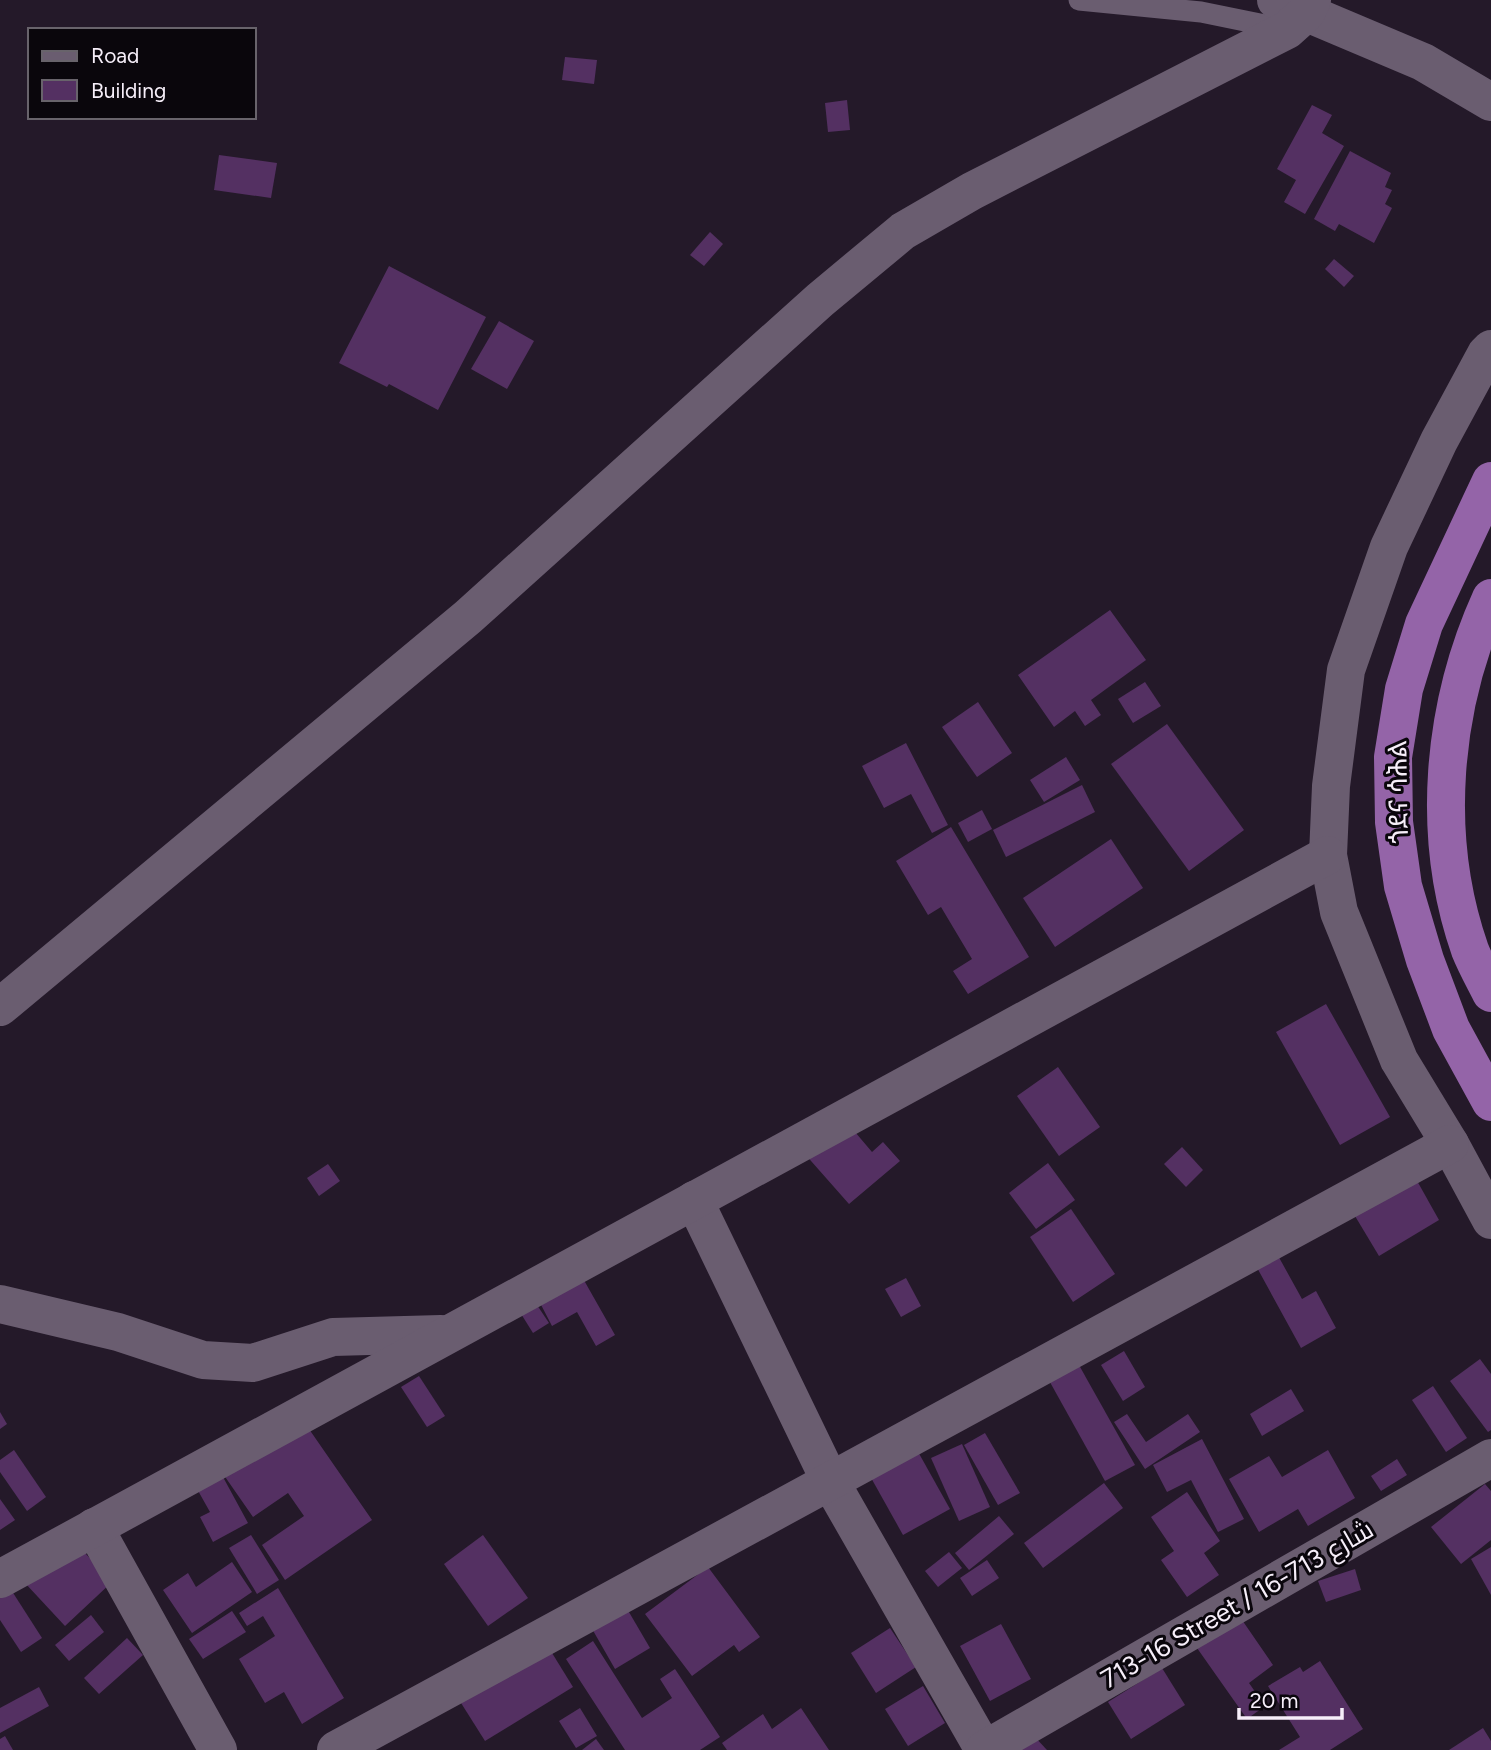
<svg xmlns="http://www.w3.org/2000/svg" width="1491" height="1750" font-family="Figtree,Cairo,'Noto Sans Ethiopic',sans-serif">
  <rect width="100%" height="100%" fill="#241929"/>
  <g fill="#543062">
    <path d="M565 57 597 60 594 84 562 80Z"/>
    <path d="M847 100 850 130 828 132 825 103Z"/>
    <path d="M1312 105 1332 115 1322 133 1344 146 1305 214 1284 202 1296 180 1277 169Z"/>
    <path d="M1350 151 1391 173 1385 187 1392 190 1385 204 1392 208 1374 243 1339 224 1335 231 1314 219Z"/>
    <path d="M219 155 277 163 271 198 214 190Z"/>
    <path d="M710 232 723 244 704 266 690 255Z"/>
    <path d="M1334 259 1354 276 1344 287 1325 269Z"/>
    <path d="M389 266 486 317 438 410 389 384 387 387 339 363Z"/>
    <path d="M499 321 534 341 507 389 471 369Z"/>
    <path d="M1110 610 1146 660 1091 700 1101 715 1085 726 1075 711 1054 727 1018 675Z"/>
    <path d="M1145 682 1161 706 1133 723 1118 699Z"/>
    <path d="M978 702 1012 753 977 777 942 727Z"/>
    <path d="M1167 724 1244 830 1189 871 1111 764Z"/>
    <path d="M906 743 948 825 932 833 911 794 884 808 862 766Z"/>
    <path d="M1066 757 1080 780 1044 802 1030 780Z"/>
    <path d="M1082 785 1095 812 1006 857 993 830Z"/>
    <path d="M982 810 992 829 968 842 958 823Z"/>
    <path d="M951 827 1029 957 968 994 953 971 972 959 941 907 928 915 896 861Z"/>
    <path d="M1111 839 1143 888 1055 947 1023 898Z"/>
    <path d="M1326 1004 1390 1117 1340 1145 1276 1032Z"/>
    <path d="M1058 1067 1100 1127 1059 1156 1017 1096Z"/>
    <path d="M844 1119 872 1152 883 1142 900 1161 849 1204 804 1153Z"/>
    <path d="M1182 1147 1203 1170 1186 1187 1164 1164Z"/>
    <path d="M1048 1163 1075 1200 1036 1229 1009 1193Z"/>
    <path d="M328 1164 340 1181 319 1196 307 1178Z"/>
    <path d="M1416 1179 1439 1220 1379 1256 1355 1216Z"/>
    <path d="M1071 1209 1115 1274 1073 1302 1030 1237Z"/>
    <path d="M1276 1252 1302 1299 1316 1291 1336 1328 1301 1348 1255 1264Z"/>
    <path d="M581 1275 615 1335 596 1346 577 1312 552 1326 538 1299Z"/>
    <path d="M906 1278 921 1306 901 1317 885 1289Z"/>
    <path d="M533 1299 549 1323 533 1333 518 1309Z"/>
    <path d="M1124 1351 1145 1387 1123 1401 1101 1365Z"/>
    <path d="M1075 1358 1135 1465 1105 1481 1046 1375Z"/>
    <path d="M1480 1359 1491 1374V1430L1488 1432 1450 1381Z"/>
    <path d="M419 1376 445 1416 427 1427 401 1387Z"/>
    <path d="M1433 1386 1467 1438 1446 1452 1412 1400Z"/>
    <path d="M1291 1389 1304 1411 1262 1436 1250 1414Z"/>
    <path d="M0 1412 7 1424 0 1429Z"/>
    <path d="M1127 1414 1146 1442 1188 1414 1200 1432 1145 1469 1114 1422Z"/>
    <path d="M300 1416 372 1520 285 1580 262 1545 304 1516 288 1493 253 1517 221 1471Z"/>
    <path d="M985 1433 1020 1493 998 1505 964 1445Z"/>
    <path d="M1202 1439 1244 1519 1218 1532 1191 1480 1167 1492 1153 1465Z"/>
    <path d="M912 1441 950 1509 903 1535 865 1467Z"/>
    <path d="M962 1444 990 1507 959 1521 931 1458Z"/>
    <path d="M14 1450 46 1497 27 1511 0 1472V1460Z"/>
    <path d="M1328 1450 1355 1498 1308 1526 1298 1509 1259 1532 1229 1479 1269 1456 1282 1477Z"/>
    <path d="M1397 1459 1407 1475 1381 1491 1371 1476Z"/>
    <path d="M217 1466 248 1523 213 1542 200 1517 210 1512 192 1480Z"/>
    <path d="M1104 1483 1123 1508 1043 1568 1024 1543Z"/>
    <path d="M1485 1484 1491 1491V1540L1461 1564 1431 1527Z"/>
    <path d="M1187 1492 1220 1541 1204 1553 1219 1575 1187 1597 1161 1560 1174 1551 1151 1517Z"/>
    <path d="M0 1499 15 1520 0 1530Z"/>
    <path d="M999 1516 1014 1534 969 1570 955 1553Z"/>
    <path d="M251 1535 279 1580 257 1594 229 1548Z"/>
    <path d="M483 1535 528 1598 488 1626 444 1564Z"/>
    <path d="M72 1539 112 1582 65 1626 25 1583Z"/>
    <path d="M1491 1547V1595L1471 1559Z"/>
    <path d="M949 1552 962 1568 938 1587 925 1571Z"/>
    <path d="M987 1560 999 1578 972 1596 960 1578Z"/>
    <path d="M232 1562 252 1592 192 1633 163 1590 188 1573 196 1587Z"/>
    <path d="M708 1567 760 1637 739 1652 734 1645 692 1676 645 1614Z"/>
    <path d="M1355 1569 1361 1590 1326 1602 1318 1581Z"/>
    <path d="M8 1585 42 1638 21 1652 0 1620V1591Z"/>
    <path d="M278 1588 344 1698 302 1724 284 1692 265 1703 239 1659 275 1636 263 1616 247 1626 239 1613Z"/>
    <path d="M626 1607 650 1648 615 1669 591 1627Z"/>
    <path d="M232 1611 246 1632 203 1659 189 1639Z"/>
    <path d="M91 1615 104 1632 69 1661 55 1645Z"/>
    <path d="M1240 1617 1273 1665 1249 1683 1265 1706 1247 1719 1197 1648Z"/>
    <path d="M1001 1624 1031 1679 990 1701 960 1646Z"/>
    <path d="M890 1628 916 1667 876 1693 851 1653Z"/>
    <path d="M127 1638 143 1655 99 1694 84 1678Z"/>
    <path d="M544 1640 573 1687 485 1741 456 1695Z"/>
    <path d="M593 1641 642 1718 672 1698 660 1679 675 1669 720 1737 700 1750H625L566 1659Z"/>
    <path d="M1320 1661 1363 1729 1330 1750H1279L1300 1737 1268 1686 1300 1667 1303 1672Z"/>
    <path d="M1162 1668 1185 1705 1131 1739 1108 1702Z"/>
    <path d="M923 1686 945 1723 908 1746 885 1709Z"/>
    <path d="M39 1687 49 1706 0 1733V1708Z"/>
    <path d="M580 1708 597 1736 576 1748 559 1721Z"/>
    <path d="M801 1708 829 1750H727L722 1743 763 1714 772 1729Z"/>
    <path d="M1483 1728 1491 1741V1750H1449Z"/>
    <path d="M5 1736 13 1750H0V1739Z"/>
    <path d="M1034 1736 1047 1750H1019Z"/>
    <path d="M596 1739 604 1750H582Z"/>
  </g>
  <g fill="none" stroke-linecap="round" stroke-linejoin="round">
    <path stroke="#6a5d70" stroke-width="21" d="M1079 0 1201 12 1284 29"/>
    <g stroke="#6a5d70" stroke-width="38">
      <path d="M1276 0 1423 62 1491 102"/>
      <path d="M1491 349 1486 354 1439 441 1389 547 1346 670 1331 786 1328 855 1339 912 1399 1060 1450 1144 1491 1220"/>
      <path d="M0 1007 468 617 820 300 903 231 972 191 1287 30 1306 13 1312 0"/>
      <path d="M694 1200 830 1481 984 1750"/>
      <path d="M0 1304 118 1332 203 1360 253 1363 333 1337 441 1334"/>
      <path d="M94 1527 218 1750"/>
      <path d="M0 1579 1328 855"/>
      <path d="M336 1750 1450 1144"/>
      <path d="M984 1750 1491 1458"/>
    </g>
    <g stroke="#9464a8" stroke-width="38">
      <path d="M1491 481 1424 624 1404 689 1393 757 1394 822 1403 886 1425 960 1451 1029 1491 1102"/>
      <path d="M1491 598C1442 706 1430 836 1470 950 1476 965 1484 979 1491 993"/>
    </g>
  </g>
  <g text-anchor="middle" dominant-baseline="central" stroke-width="6" stroke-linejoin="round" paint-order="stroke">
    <g font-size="26" fill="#f6eef9" stroke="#0a060c">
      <text transform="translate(1398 792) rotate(-91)">ጎደና ሳሕል</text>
      <text transform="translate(1237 1604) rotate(-30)">713-16 Street / شارع 713-16</text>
    </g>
  </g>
  <rect x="28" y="28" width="228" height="91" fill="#0a060c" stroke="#68636b" stroke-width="2"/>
  <rect x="42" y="51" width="35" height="10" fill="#6a5d70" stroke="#68636b" stroke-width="2"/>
  <text x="91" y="63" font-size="21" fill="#f6eef9">Road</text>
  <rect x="42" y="80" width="35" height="21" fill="#543062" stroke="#68636b" stroke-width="2"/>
  <text x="91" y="98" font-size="21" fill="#f6eef9">Building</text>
  <path d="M1239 1708v10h103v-10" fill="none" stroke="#f6eef9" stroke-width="3.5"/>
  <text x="1250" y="1708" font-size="21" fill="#f6eef9" stroke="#0a060c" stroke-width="5" paint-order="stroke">20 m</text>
</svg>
